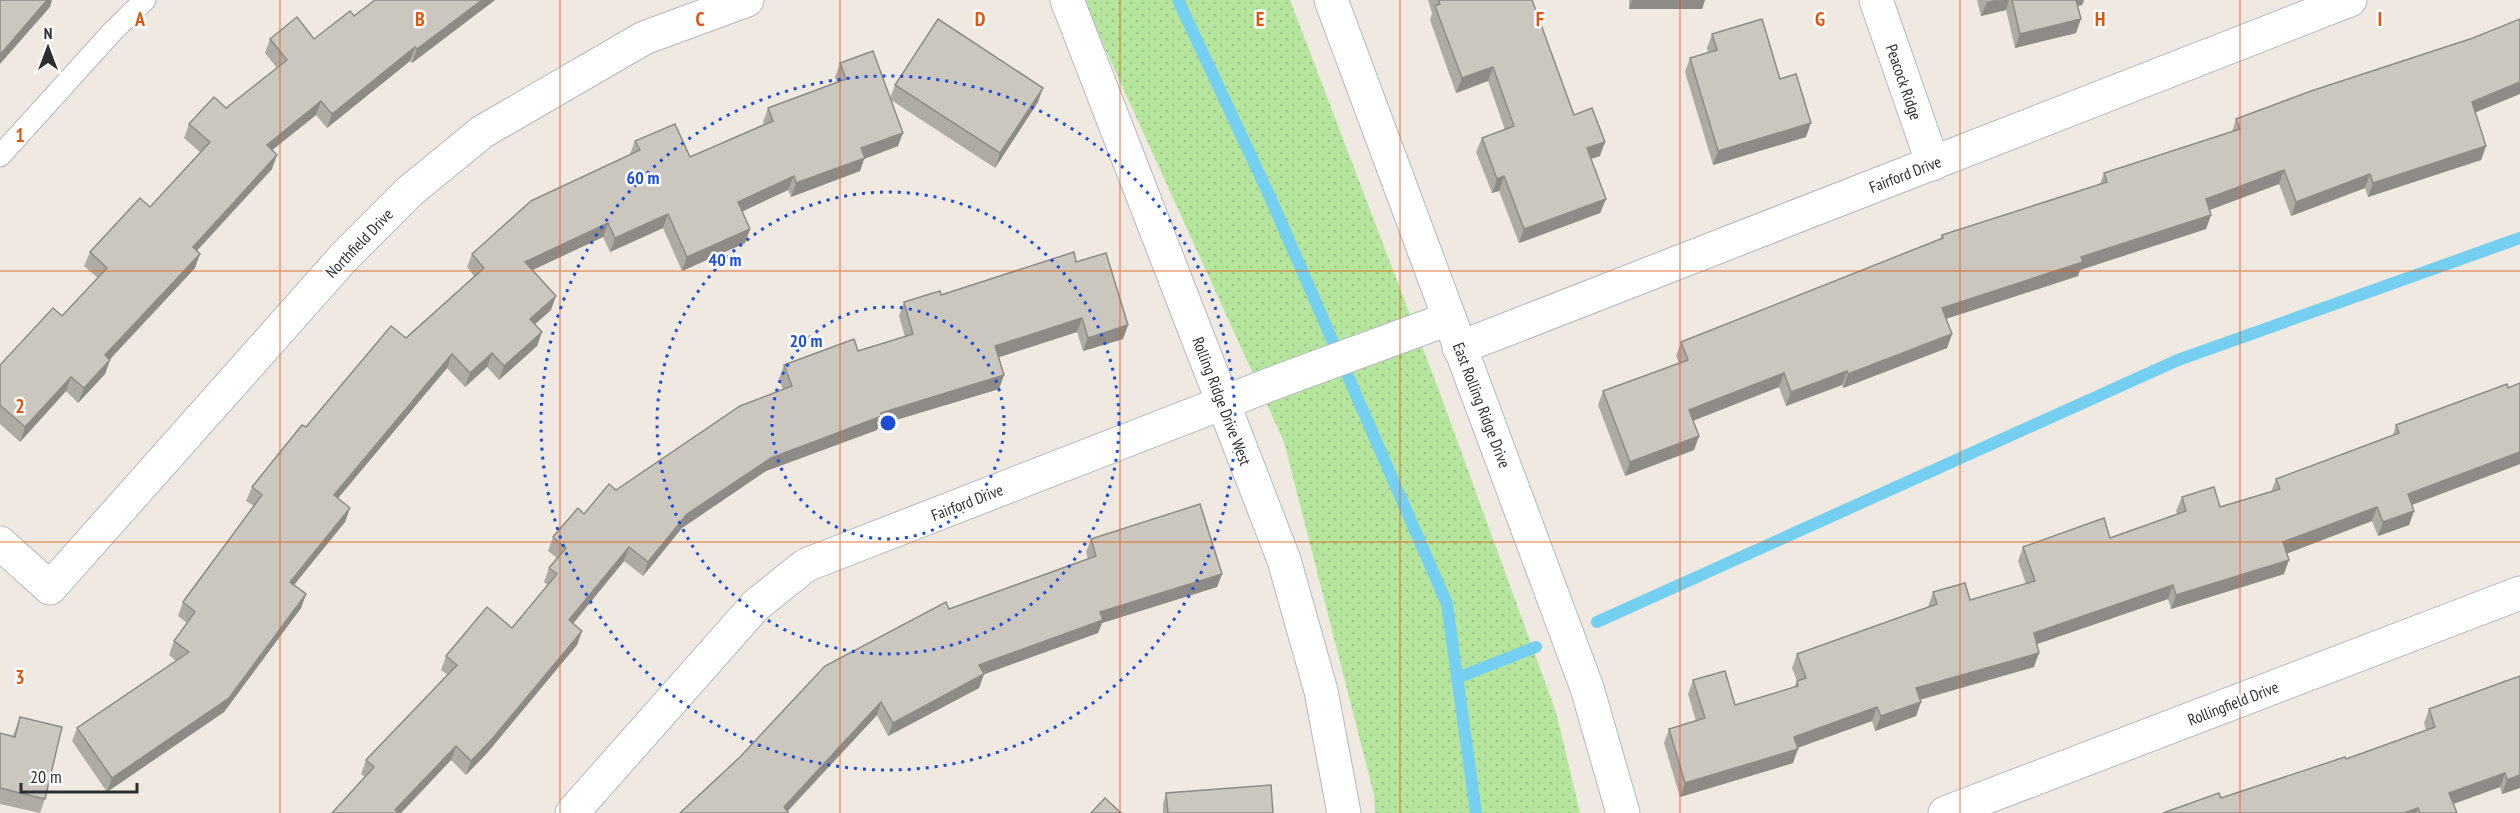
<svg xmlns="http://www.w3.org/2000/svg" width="2520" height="813" font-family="'PT Sans Narrow',sans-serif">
  <defs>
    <pattern id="grass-dots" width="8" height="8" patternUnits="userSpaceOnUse" patternTransform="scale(1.5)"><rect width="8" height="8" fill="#b6e59e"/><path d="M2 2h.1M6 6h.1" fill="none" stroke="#9dc588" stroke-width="1.8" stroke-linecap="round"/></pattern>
  </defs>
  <rect width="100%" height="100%" fill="#efe9e1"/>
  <path fill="url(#grass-dots)" d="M1083 0H1290L1438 388 1556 712 1580 813H1375L1374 795 1284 442Z"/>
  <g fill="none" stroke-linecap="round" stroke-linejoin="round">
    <g stroke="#75cff0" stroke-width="12">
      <path d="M1178 0 1270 197 1447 604 1476 813"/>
      <path d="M1597 622 2178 360 2520 238"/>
      <path d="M1457 678 1536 647"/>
    </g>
    <defs>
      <path id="lane" d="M0 156 113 31 145 0"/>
      <g id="street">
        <path d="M1067 0 1284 560 1321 691 1344 813"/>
        <path d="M1331 0 1587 688 1623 813"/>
        <path d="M1876 0 1933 164"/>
        <path d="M1459 348 2350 0"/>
        <path d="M0 543 50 588 344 257 410 191 482 132 644 38 747 0"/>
        <path d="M572 813 756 605 806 565 1279 381 1448 319"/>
        <path d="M1945 813 2520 593"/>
      </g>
    </defs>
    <use href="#lane" stroke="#b4b7c1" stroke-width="23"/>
    <use href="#street" stroke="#b4b7c1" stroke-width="35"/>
    <use href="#lane" stroke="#fff" stroke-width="21"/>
    <use href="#street" stroke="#fff" stroke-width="33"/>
  </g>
  <g fill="#afaba4">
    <path d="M495 0 412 63 410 61 327 128 316 115 272 150V169L197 251 195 268 110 359 105 374 78 403 66 391 20 442 0 424V365L62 316 98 278 84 266 90 252 150 207 201 153 184 138 189 124 226 108 277 68 265 53 270 39H314L354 16Z"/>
    <path d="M1428 0H1532L1574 115 1600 156 1591 159 1606 199 1600 213 1519 243 1499 191 1492 193 1476 152 1482 138 1505 130 1488 81 1456 93 1430 20 1432 13Z"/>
    <path d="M1629 0H1705L1702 9H1629Z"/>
    <path d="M1977 0H2084L2082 5 2078 6 2076 33 2015 48 2006 10 1981 16Z"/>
    <path d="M1712 34 1780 79 1806 137 1713 165 1685 72 1690 58 1708 52 1707 48Z"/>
    <path d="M840 63 890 98 895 85 1038 102 995 168 891 100 898 146 864 159 860 171 791 197 788 190 742 211 750 229 745 243 682 271 663 228 610 252 603 237 532 270 551 310 535 324 542 332 537 346 499 380 487 367 465 387 447 368 338 498 350 508 345 522 294 585 306 594 301 608 224 712 107 792 72 741 77 728 176 661 169 655 174 641 187 623 178 616 183 602 254 506 246 501 252 487 306 427 474 276 467 267 472 254 630 154 635 141 690 157 764 124 763 122 768 108 837 83 835 77Z"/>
    <path d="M2475 112 2486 146 2481 160 2368 197 2365 188 2291 216 2279 184 2210 210 2211 215 2206 229 2080 270 2078 276 1946 319 1952 334 1947 348 1843 388 1842 385 1786 406 1779 387 1693 421 1699 436 1694 450 1625 476 1598 405 1603 391 1679 363 1676 356 1681 342 1940 239 1942 235 2100 184 2104 173 2232 132 2236 119Z"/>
    <path d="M1076 262 1128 325 1123 339 1083 351 1077 332 999 357 1004 375 999 389 879 425 877 430 766 471 682 528 643 576 624 561 573 624 582 631 577 645 487 753 466 775 451 760 401 813H332L365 777 361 774 366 760 448 675 441 670 446 656 512 628 548 585 544 582 549 568 557 558 548 551 553 537 616 490 783 390 779 379 784 365 858 351 905 337 899 316 904 302 941 295Z"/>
    <path d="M2396 425 2520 464 2412 505 2414 511 2409 525 2378 536 2372 521 2287 553 2284 574 2171 609 2168 599 2037 644 2034 667 1920 700 1921 702 1916 716 1875 731 1872 721 1797 748 1793 763 1680 797 1664 743 1669 729 1696 721 1688 694 1693 680 1735 705 1794 687 1797 681 1792 668 1797 654 1928 607 1933 592 1970 600 2026 584 2018 561 2023 547 2110 538 2177 514 2176 511 2182 497 2220 507 2271 492 2276 479 2393 435Z"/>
    <path d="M1091 539 1222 574 1217 587 1102 623 1098 633 984 674 979 688 888 736 877 715 787 811 680 813 949 609 1088 559 1086 552Z"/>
    <path d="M2506 680 2520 788 2502 794 2500 787 2454 804 2457 813H2163L2221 798 2346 759 2426 730 2424 723 2429 709Z"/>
    <path d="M20 717 45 799 40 813 0 804V733L13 736Z"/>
    <path d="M1166 793 1273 813H1163V804Z"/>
  </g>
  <g fill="#8e8b86">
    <path d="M47 0H52L50 7 0 64V55Z"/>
    <path d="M482 0H495L412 63 417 49Z"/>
    <path d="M1632 0H1705L1702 9H1629Z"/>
    <path d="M1995 0H2009L2006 10 1981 16 1987 2Z"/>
    <path d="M2072 0H2084L2082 5 2069 7Z"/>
    <path d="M2081 19 2076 33 2015 48 2020 34Z"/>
    <path d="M415 47 410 61 327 128 332 114Z"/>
    <path d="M1493 67 1488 81 1456 93 1462 78Z"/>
    <path d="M2520 82V94L2467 116 2472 102Z"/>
    <path d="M1043 88 1038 102 995 168 1000 153Z"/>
    <path d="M321 101 316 115 261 159 267 145Z"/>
    <path d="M1811 123 1806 137 1713 165 1718 151Z"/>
    <path d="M903 133 898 146 864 159 860 171 791 197 796 183 861 148Z"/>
    <path d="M1605 142 1600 156 1582 162 1587 148Z"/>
    <path d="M2486 146 2481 160 2368 197 2373 183Z"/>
    <path d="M277 155 272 169 187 261 193 247Z"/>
    <path d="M2284 170 2279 184 2201 213 2206 199Z"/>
    <path d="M2370 174 2365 188 2291 216 2296 202Z"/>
    <path d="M794 176 788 190 733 216 738 202Z"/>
    <path d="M1504 176 1499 191 1492 193 1497 179Z"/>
    <path d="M1606 199 1600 213 1519 243 1524 229Z"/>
    <path d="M668 214 663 228 610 252 615 238Z"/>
    <path d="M2211 215 2206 229 2080 270 2078 276 1936 322 1942 308 2081 257Z"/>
    <path d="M608 223 603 237 520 276 525 262Z"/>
    <path d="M750 229 745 243 682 271 687 257Z"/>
    <path d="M200 254 195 268 100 370 105 355Z"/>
    <path d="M556 296 551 310 525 333 530 319Z"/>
    <path d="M1082 318 1077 332 990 360 995 346Z"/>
    <path d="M1128 325 1123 339 1083 351 1088 338Z"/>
    <path d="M542 332 537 346 499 380 504 366Z"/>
    <path d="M1952 334 1947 348 1843 388 1848 374Z"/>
    <path d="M492 353 487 367 465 387 470 373Z"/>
    <path d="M452 354 447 368 329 509 334 495Z"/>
    <path d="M110 360 105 374 78 403 84 388Z"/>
    <path d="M1847 371 1842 385 1786 406 1791 392Z"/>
    <path d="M1784 373 1779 387 1684 424 1689 410Z"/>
    <path d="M1004 375 999 389 879 425 877 430 766 471 682 528 643 576 648 562 687 514 771 458 881 413Z"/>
    <path d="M71 377 66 391 20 442 25 427Z"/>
    <path d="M1699 436 1694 450 1625 476 1630 462Z"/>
    <path d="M2520 452V464L2403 508 2408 494Z"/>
    <path d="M2377 507 2372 521 2278 557 2283 542Z"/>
    <path d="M350 508 345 522 285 596 290 582Z"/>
    <path d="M2414 511 2409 525 2378 536 2383 522Z"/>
    <path d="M629 547 624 561 564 634 569 620Z"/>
    <path d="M2289 560 2284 574 2171 609 2176 595Z"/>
    <path d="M1222 574 1217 587 1102 623 1098 633 974 678 979 665 1100 612Z"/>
    <path d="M2173 585 2168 599 2028 647 2034 633Z"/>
    <path d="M306 594 301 608 224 712 107 792 112 778Z"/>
    <path d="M582 631 577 645 487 753 466 775 471 761Z"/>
    <path d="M2039 653 2034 667 1911 702 1916 688Z"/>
    <path d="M984 674 979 688 888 736 893 723Z"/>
    <path d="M881 702 877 715 786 813 784 807Z"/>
    <path d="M1921 702 1916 716 1875 731 1881 716Z"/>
    <path d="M1877 707 1872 721 1789 751 1794 737Z"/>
    <path d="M456 746 451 760 401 813H394L395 810Z"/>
    <path d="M1798 749 1793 763 1680 797 1685 783Z"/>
    <path d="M2505 773 2500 787 2444 807 2449 793Z"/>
    <path d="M2520 775V788L2502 794 2507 780Z"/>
    <path d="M2418 808 2416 813H2404Z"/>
  </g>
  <g fill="#cbc7bf" stroke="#8e8b86" stroke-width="1.5">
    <path d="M0 0H47L0 55Z"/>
    <path d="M375 0H482L417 49 415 47 332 114 321 101 267 145 277 155 193 247 200 254 105 355 110 360 84 388 71 377 25 427 0 405V365L53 308 62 316 107 268 90 252 140 198 150 207 210 142 189 124 214 97 226 108 287 60 270 39 297 17 314 39 350 11 354 16Z"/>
    <path d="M1438 0H1532L1574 115 1592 108 1605 142 1587 148 1606 199 1524 229 1504 176 1497 179 1482 138 1514 126 1493 67 1462 78 1435 6 1440 4Z"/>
    <path d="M2012 0H2076L2081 19 2020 34Z"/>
    <path d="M938 19 1043 88 1000 153 895 85Z"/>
    <path d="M1762 19 1780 79 1796 74 1811 123 1718 151 1690 58 1717 50 1712 34Z"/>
    <path d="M2520 19V82L2472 102 2486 146 2373 183 2370 174 2296 202 2284 170 2206 199 2211 215 2081 257 2083 262 1942 308 1952 334 1848 374 1847 371 1791 392 1784 373 1689 410 1699 436 1630 462 1603 391 1688 360 1681 342 1943 238 1942 235 2107 182 2104 173 2240 129 2236 119 2311 91 2473 38Z"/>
    <path d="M873 51 903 133 861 148 865 158 796 183 794 176 738 202 750 229 687 257 668 214 615 238 608 223 525 262 556 296 530 319 542 332 504 366 492 353 470 373 452 354 334 495 350 508 290 582 306 594 229 698 112 778 77 728 189 652 174 641 195 612 183 602 262 495 252 487 302 425 306 427 391 326 406 338 484 268 472 254 531 201 640 150 635 141 675 124 690 157 773 121 768 108 846 79 840 63Z"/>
    <path d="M1074 252 1076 262 1106 253 1128 325 1088 338 1082 318 995 346 1004 375 881 413 882 416 771 458 687 514 648 562 629 547 569 620 582 631 492 739 471 761 456 746 395 810 399 813H332L374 767 366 760 457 665 446 656 487 607 512 628 557 574 549 568 566 548 553 537 578 508 584 514 609 484 616 490 740 406 792 386 784 365 854 339 858 351 913 334 904 302 940 291 941 295Z"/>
    <path d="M2520 383V452L2408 494 2414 511 2383 522 2377 507 2283 542 2289 560 2176 595 2173 585 2034 633 2039 653 1916 688 1921 702 1881 716 1877 707 1794 737 1798 749 1685 783 1669 729 1705 718 1693 680 1725 671 1735 705 1798 686 1797 681 1806 678 1797 654 1937 604 1933 592 1965 583 1970 600 2035 581 2023 547 2104 518 2110 538 2186 511 2182 497 2214 487 2220 507 2280 489 2276 479 2399 433 2396 425 2507 384 2508 388Z"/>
    <path d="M1200 504 1222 574 1100 612 1103 620 979 665 984 674 893 723 881 702 784 807 788 812 787 813H680L740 757 825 666 946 602 949 609 1096 556 1091 539Z"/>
    <path d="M2520 676V775L2507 780 2505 773 2449 793 2457 813H2420L2418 808 2404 813H2163L2219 793 2221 798 2345 757 2346 759 2435 727 2429 709Z"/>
    <path d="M20 717 62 727 45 799 0 788V733L15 737Z"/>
    <path d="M1271 785 1273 813H1168L1166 793Z"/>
    <path d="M1105 798 1121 813H1091Z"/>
  </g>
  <path fill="none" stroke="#df570e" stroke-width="1.5" stroke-opacity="0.55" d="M280 0V813M560 0V813M840 0V813M1120 0V813M1400 0V813M1680 0V813M1960 0V813M2240 0V813M0 271H2520M0 542H2520"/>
  <g fill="none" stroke="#1d4ed8" stroke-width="3" stroke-dasharray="3 6">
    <circle cx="888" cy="423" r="116"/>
    <circle cx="888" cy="423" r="231"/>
    <circle cx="888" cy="423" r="347"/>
  </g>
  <g text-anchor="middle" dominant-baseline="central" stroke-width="5" stroke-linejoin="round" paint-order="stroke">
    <g font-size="16" fill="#2e2e2e" stroke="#fff">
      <text transform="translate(1904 82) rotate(71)">Peacock Ridge</text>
      <text transform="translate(1905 174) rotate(-21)">Fairford Drive</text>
      <text transform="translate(359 243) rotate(-46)">Northfield Drive</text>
      <text transform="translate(1222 401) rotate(69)">Rolling Ridge Drive West</text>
      <text transform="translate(1482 405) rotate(69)">East Rolling Ridge Drive</text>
      <text transform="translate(967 502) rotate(-21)">Fairford Drive</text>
      <text transform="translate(2233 703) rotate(-21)">Rollingfield Drive</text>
    </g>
  </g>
  <g font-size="20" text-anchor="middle" font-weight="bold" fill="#df570e" stroke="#fff" stroke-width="5" stroke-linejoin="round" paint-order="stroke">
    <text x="140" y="26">A</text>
    <text x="420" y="26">B</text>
    <text x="700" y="26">C</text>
    <text x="980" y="26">D</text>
    <text x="1260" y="26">E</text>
    <text x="1540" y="26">F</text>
    <text x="1820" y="26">G</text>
    <text x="2100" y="26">H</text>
    <text x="2380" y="26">I</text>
    <text x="20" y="142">1</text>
    <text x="20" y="413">2</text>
    <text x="20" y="684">3</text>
  </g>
  <circle cx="888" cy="423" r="9" fill="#1d4ed8" stroke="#fff" stroke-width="3"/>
  <g font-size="18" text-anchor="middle" font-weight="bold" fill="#1d4ed8" stroke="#fff" stroke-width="5" stroke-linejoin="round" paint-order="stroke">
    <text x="643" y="184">60 m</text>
    <text x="725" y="266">40 m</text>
    <text x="806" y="347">20 m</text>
  </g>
  <g transform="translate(48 48)" stroke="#ffffff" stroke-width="4.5" paint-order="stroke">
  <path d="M0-4.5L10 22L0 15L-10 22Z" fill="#2e2e2e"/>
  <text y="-9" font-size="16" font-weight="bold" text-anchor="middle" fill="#2e2e2e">N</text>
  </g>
  <path d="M21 783v9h116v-9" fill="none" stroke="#2e2e2e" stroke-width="3"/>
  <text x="30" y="783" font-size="18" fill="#2e2e2e" stroke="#ffffff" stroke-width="4.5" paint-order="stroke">20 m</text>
</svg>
